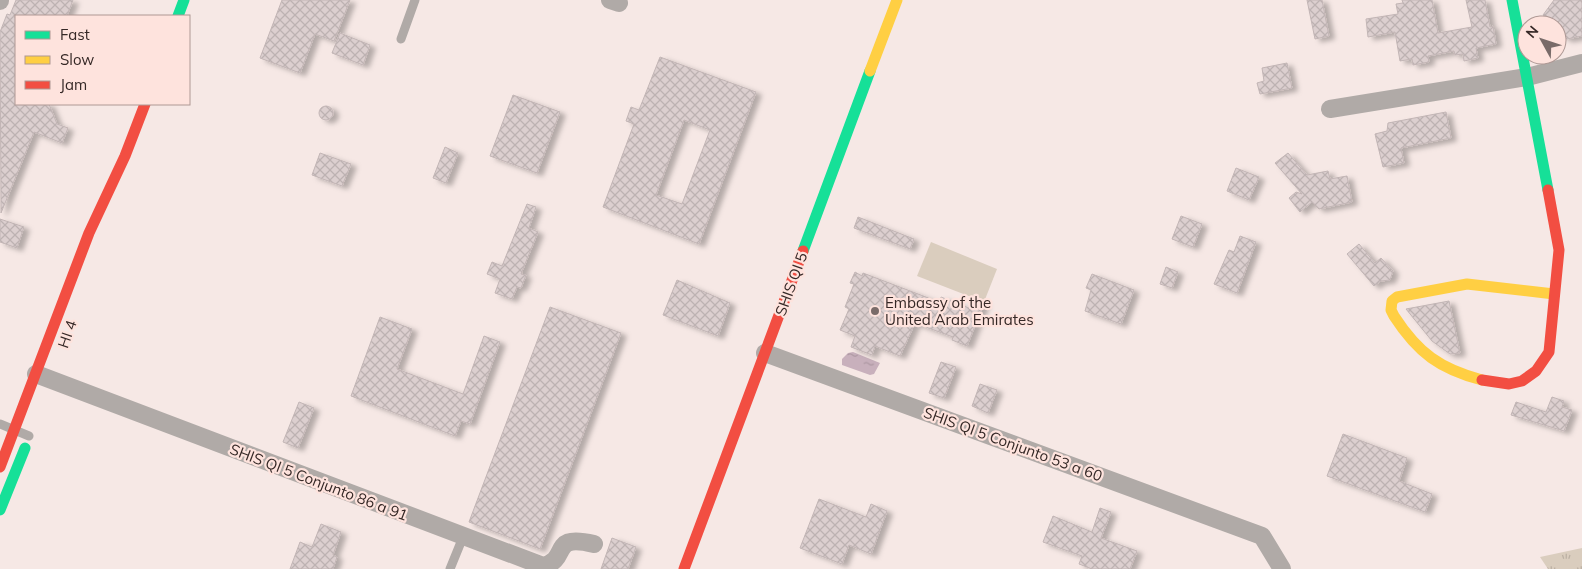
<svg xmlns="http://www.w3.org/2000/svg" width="1582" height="569" font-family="Mulish,sans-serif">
  <defs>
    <pattern id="park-tufts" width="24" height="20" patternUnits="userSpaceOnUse" patternTransform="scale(1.25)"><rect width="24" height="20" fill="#dacdbe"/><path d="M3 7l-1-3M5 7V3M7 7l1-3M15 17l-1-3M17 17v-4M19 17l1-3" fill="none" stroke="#bcb0a3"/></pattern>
    <pattern id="water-ripples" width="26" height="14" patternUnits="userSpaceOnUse" patternTransform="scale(1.25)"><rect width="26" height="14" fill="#c8b0bc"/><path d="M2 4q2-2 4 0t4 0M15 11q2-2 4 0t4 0" fill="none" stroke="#ac97a1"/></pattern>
    <pattern id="building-cross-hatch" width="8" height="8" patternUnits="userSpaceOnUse" patternTransform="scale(1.25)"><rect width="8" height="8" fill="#dccfcf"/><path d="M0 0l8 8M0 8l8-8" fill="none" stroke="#bdb2b2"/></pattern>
    <filter id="shadow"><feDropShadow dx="5.5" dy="3" stdDeviation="2.5" flood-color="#0004"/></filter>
  </defs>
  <rect width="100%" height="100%" fill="#f6e8e5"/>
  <path fill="url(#park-tufts)" d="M1582 548V569H1548L1540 557Z"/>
  <path fill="#dacdbe" d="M931 242 997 269 984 302 917 276Z"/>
  <path fill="url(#water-ripples)" d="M853 352 880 363 874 374 870 375 842 365V359L848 353Z"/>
  <g fill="url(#building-cross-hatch)" stroke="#c2b5b5" fill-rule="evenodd" filter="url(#shadow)">
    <path d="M16 0H73L67 16H13L16 18V104H49L57 124 68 128 62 143 34 132 1 213 0 32 7 14 10 15Z"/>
    <path d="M282 0H350L334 41 315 34 300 73 260 58Z"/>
    <path d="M1307 0H1322L1329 36 1315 39Z"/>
    <path d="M1402 0H1432L1438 33 1472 27 1466 0H1485L1490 27 1493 26 1496 44 1476 48 1478 58 1464 61 1463 54 1455 55 1454 51 1428 56 1429 62 1413 65 1412 59 1400 61 1395 32 1368 37 1366 19 1398 14 1396 4 1403 3Z"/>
    <path d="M1554 0H1582V36L1567 39 1557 32V24L1543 15Z"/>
    <path d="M340 33 370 45 363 65 332 53Z"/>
    <path d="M660 57 756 92 699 244 603 207 634 124 626 121 631 107 639 110ZM684 120 710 130 682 204 656 195Z"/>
    <path d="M1287 63 1292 88 1260 94 1257 83 1264 81 1262 68Z"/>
    <path d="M513 95 560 112 537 173 490 156Z"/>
    <circle cx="326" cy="113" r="7"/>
    <path d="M1446 112 1451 138 1401 148 1404 163 1383 167 1375 134 1387 131 1388 123Z"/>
    <path d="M445 147 458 153 446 183 433 178Z"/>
    <path d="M320 153 351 164 342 186 312 175Z"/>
    <path d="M1288 153 1307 175 1328 171 1330 179 1347 176 1352 202 1319 209 1312 202 1300 212 1289 198 1296 192 1302 194 1275 163Z"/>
    <path d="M1236 168 1259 177 1249 200 1227 191Z"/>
    <path d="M527 204 536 207 529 228 538 232 521 274 526 275 521 288 517 287 512 299 495 293 500 279 487 274 492 262 502 266Z"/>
    <path d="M1181 216 1202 224 1193 247 1172 239Z"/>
    <path d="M858 217 914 239 910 249 854 228Z"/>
    <path d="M0 219 24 227 17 248 0 242Z"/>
    <path d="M1240 236 1256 242 1237 293 1214 284 1229 250 1234 252Z"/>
    <path d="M1359 244 1375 263 1381 258 1393 271 1390 280 1381 281 1374 286 1347 254Z"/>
    <path d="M1166 267 1178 272 1172 288 1160 284Z"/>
    <path d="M855 272 862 276 863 273 939 302 941 297 969 308 973 299 984 303 967 346 952 340 953 337 915 323 900 356 875 346 872 355 851 347 855 336 840 330 849 309 845 307 854 284 850 283Z"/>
    <path d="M1092 274 1134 290 1121 324 1085 311 1091 290 1086 288Z"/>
    <path d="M677 280 730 303 718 336 663 315Z"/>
    <path d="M1449 301 1460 353 1450 354 1432 341 1406 309Z"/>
    <path d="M550 307 621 333 540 549 469 522Z"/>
    <path d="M380 317 412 329 397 369 463 394 484 336 500 342 470 424 461 421 455 436 351 396Z"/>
    <path d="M941 362 956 367 944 398 929 393Z"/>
    <path d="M980 384 997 390 988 413 972 406Z"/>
    <path d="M1552 397 1564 401 1562 407 1572 410 1564 431 1511 415 1516 402 1546 412Z"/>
    <path d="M299 402 314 408 298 448 283 442Z"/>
    <path d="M1343 434 1407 458 1399 481 1432 494 1425 512 1327 476Z"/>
    <path d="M819 499 866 517 871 504 887 511 871 554 849 545 842 564 800 548Z"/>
    <path d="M1100 508 1111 512 1101 538 1137 551 1130 569H1092L1079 564 1082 556 1043 542 1053 516 1092 532Z"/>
    <path d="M321 524 341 532 333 555 337 557 333 569H290L300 542 312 547Z"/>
    <path d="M612 538 636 547 628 569H601Z"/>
  </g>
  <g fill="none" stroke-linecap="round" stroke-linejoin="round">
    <g stroke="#b0aaa7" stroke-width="9">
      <path d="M401 39 415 0"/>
      <path d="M0 424 29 436"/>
      <path d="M450 569 463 537"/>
    </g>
    <g stroke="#b0aaa7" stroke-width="18">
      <path d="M610 0 619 3"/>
      <path d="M0 1V0"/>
      <path d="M1330 109 1527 77 1582 63"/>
      <path d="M765 353 1262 536 1282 569"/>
      <path d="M36 374 543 566C571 559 548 533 594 544"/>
    </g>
    <g stroke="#16e098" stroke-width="11">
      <path d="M1512 0 1548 190"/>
      <path d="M178 16 184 0"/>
      <path d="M803 251 870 71"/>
      <path d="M0 510 25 448"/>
    </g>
    <g stroke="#ffcf43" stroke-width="11">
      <path d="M870 71 897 0"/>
      <path d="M1482 380C1440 369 1418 353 1394 316L1391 310 1392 301 1397 297 1467 284 1554 294"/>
    </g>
    <g stroke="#f24e42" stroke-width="11">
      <path d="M1482 380 1509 384 1522 381 1536 371 1549 352 1559 250 1548 190"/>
      <path d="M0 467 89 233 125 156 145 104"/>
      <path d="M684 569 803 251"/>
    </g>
  </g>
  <circle fill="#796b69" stroke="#fee3dd" stroke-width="2" cx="875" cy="311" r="5"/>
  <g text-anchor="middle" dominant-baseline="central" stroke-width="4.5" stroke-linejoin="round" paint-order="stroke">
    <g font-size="15" fill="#352826" stroke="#fee3dd">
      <text transform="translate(791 284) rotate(-70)">SHIS QI 5</text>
      <text transform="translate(67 334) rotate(-71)">HI 4</text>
      <text transform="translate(1013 444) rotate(20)">SHIS QI 5 Conjunto 53 a 60</text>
      <text transform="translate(319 482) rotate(21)">SHIS QI 5 Conjunto 86 a 91</text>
    </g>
    <g font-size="15" fill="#352826" stroke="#fee3dd" text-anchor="start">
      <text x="885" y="302">Embassy of the<tspan x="885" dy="17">United Arab Emirates</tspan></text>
    </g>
  </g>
  <rect x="15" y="15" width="175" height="90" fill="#fee3dd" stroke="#ae9894"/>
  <rect x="25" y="31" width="25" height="8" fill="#16e098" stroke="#ae9894"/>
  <text x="60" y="40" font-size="15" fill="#352826">Fast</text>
  <rect x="25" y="56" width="25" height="8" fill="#ffcf43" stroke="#ae9894"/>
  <text x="60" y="65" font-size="15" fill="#352826">Slow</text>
  <rect x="25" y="81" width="25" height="8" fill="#f24e42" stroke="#ae9894"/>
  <text x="60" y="90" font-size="15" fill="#352826">Jam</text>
  <g transform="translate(1542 40) rotate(310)"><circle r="24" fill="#fee3dd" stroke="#ae9894"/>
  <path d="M0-4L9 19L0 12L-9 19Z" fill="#796b69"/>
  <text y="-8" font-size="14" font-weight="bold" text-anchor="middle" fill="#352826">N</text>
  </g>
</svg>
